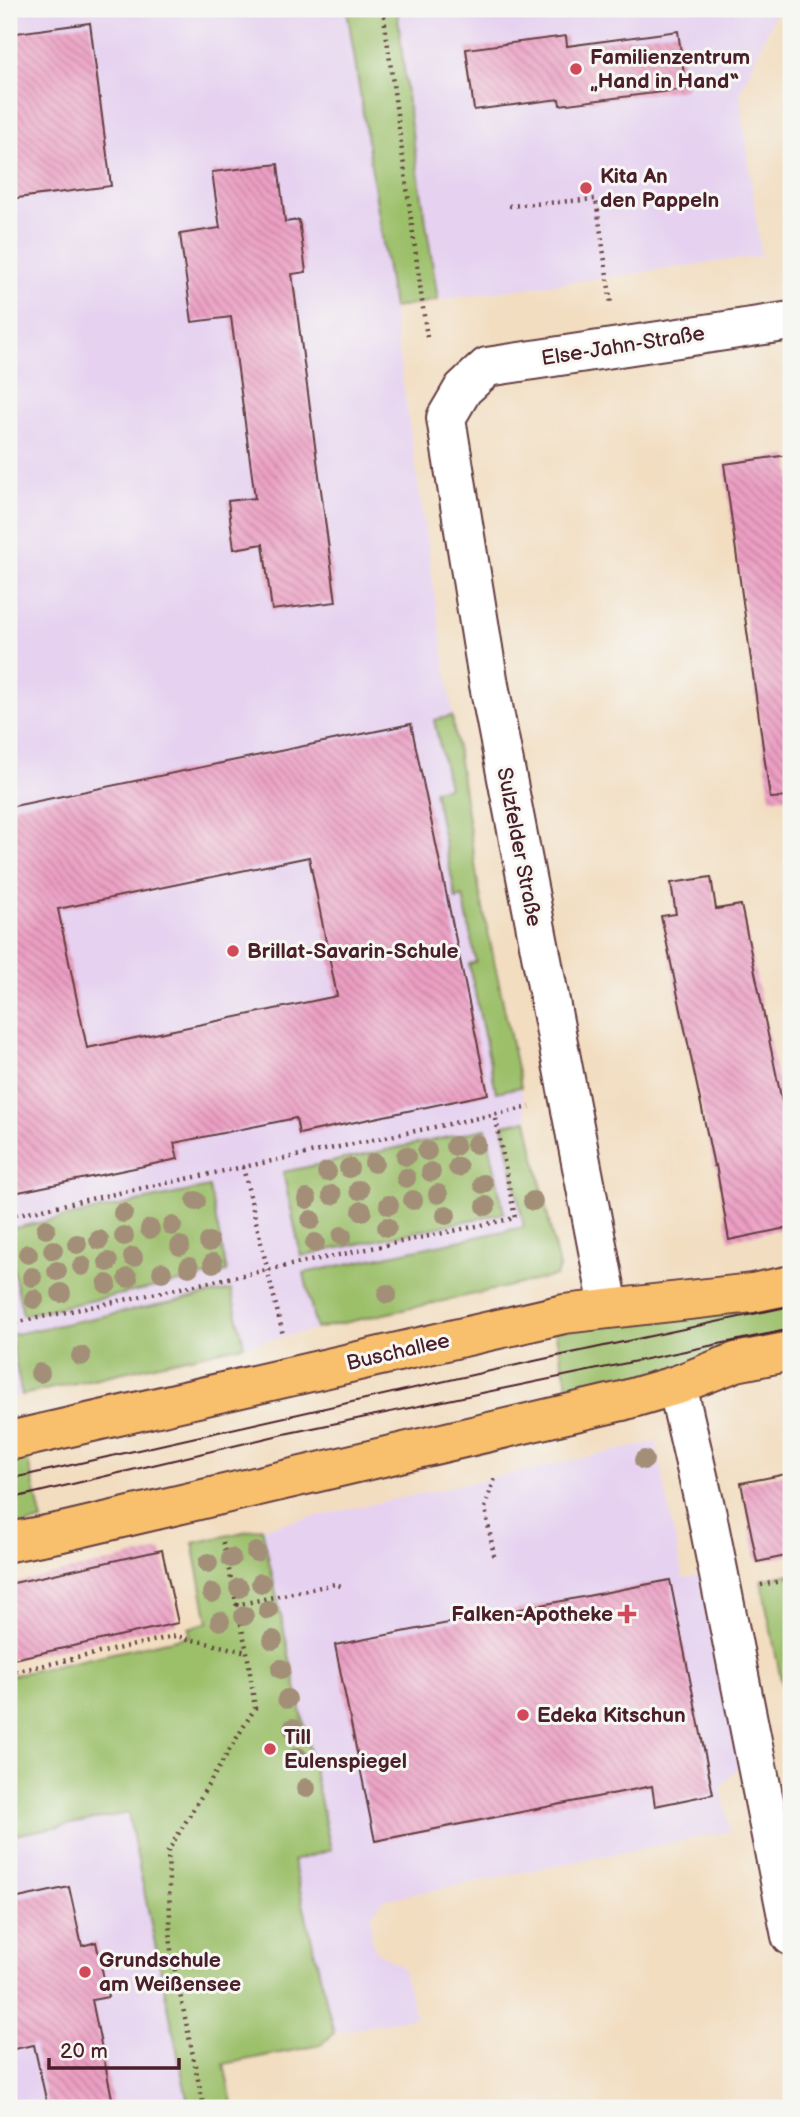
<svg xmlns="http://www.w3.org/2000/svg" width="800" height="2117" font-family="'Balsamiq Sans',sans-serif">
  <defs>
    <pattern id="building-back-hatch" width="6" height="6" patternUnits="userSpaceOnUse" patternTransform="scale(1.75)"><rect width="6" height="6" fill="#ec9fc3"/><path d="M-1 5l2 2M0 0l6 6M5-1l2 2" fill="none" stroke="#c1819f"/></pattern>
  </defs>
  <rect width="100%" height="100%" fill="#f6f6f2"/>
  <filter id="ink" filterUnits="userSpaceOnUse"><feTurbulence type="fractalNoise" baseFrequency=".0143" numOctaves="2"/><feDisplacementMap in="SourceGraphic" scale="14" xChannelSelector="R" yChannelSelector="G"/><feConvolveMatrix kernelMatrix="1 2 1 2 8 2 1 2 1" color-interpolation-filters="sRGB"/></filter>
  <filter id="wash" filterUnits="userSpaceOnUse"><feTurbulence type="fractalNoise" baseFrequency=".00686" numOctaves="4" result="noise"/><feDisplacementMap in="SourceGraphic" scale="28" xChannelSelector="R" yChannelSelector="G"/><feGaussianBlur stdDeviation="1.57" result="paint"/><feColorMatrix in="noise" values="0 0 0 0 0 0 0 0 0 0 0 0 0 0 0 0 0 1.4 0 .05"/><feComposite in="paint" operator="in"/></filter>
  <g filter="url(#wash)">
    <rect width="100%" height="100%" fill="#f2ddc0"/>
    <g fill="#e6d2f0">
      <path d="M9 9H347L479 890 559 1268 556 1276 9 1398Z"/>
      <path d="M397 9H777L740 93 761 256 438 300 410 120Z"/>
      <path d="M656 1442 683 1578 703 1574 739 1766 721 1787 730 1831 383 1900 371 1916V1938L376 1951 402 1967 416 2017 334 2033 293 1860 331 1850 262 1528Z"/>
      <path d="M128 1813 189 2108H9V1836Z"/>
    </g>
    <g fill="#9cc06a" stroke="#73704a" stroke-width="2">
      <path d="M347 9H397L410 120 438 300 393 308Z"/>
      <path d="M452 716 479 890 521 1087 496 1092 469 964 476 962 463 896 456 899 434 790 449 787 434 720Z"/>
      <path d="M527 1120 559 1268 556 1276 316 1329 304 1273 524 1227 503 1125Z"/>
      <path d="M486 1129 504 1213 301 1256 283 1172Z"/>
      <path d="M209 1187 227 1272 23 1315 9 1249V1229Z"/>
      <path d="M231 1290 244 1345 22 1395 10 1335Z"/>
      <path d="M791 1297V1340L571 1401 555 1331Z"/>
      <path d="M25 1448 42 1521 9 1528V1453Z"/>
      <path d="M262 1528 331 1850 293 1861 334 2033 321 2045 224 2064 233 2108H189L128 1813 9 1836V1676L190 1636 189 1628 208 1622 193 1543Z"/>
      <path d="M791 1574V1693L784 1695 761 1580Z"/>
    </g>
    <g id="blocks">
      <g fill="url(#building-back-hatch)" fill-rule="evenodd">
        <path d="M90 23 111 186 9 199V34Z"/>
        <path d="M678 31 686 89 560 105 559 99 474 110 466 49 566 36 567 46Z"/>
        <path d="M278 164 285 222 299 220 306 272 292 274 336 602 272 610 263 544 234 549 228 501 255 498 231 317 192 322 180 234 220 228 212 172Z"/>
        <path d="M789 455 791 473V797L770 798 724 464Z"/>
        <path d="M411 724 488 1094 299 1134 296 1118 174 1143 178 1159 9 1194V807ZM309 857 337 996 87 1048 58 909Z"/>
        <path d="M711 877 716 909 741 905 791 1145V1227L729 1240 716 1165 714 1166 661 916 676 914 671 883Z"/>
        <path d="M791 1473V1555L757 1562 741 1483Z"/>
        <path d="M162 1550 178 1623 9 1660V1584Z"/>
        <path d="M670 1580 713 1794 655 1806 652 1786 375 1841 335 1645Z"/>
        <path d="M69 1887 82 1946 96 1942 108 1997 92 2000 114 2108H48L34 2045 9 2050V1957L15 1955 9 1923V1900Z"/>
      </g>
    </g>
  </g>
  <g filter="url(#ink)">
    <use href="#blocks" fill-opacity="0" stroke="#633c41" stroke-width="2"/>
    <g fill="none" stroke-linecap="round" stroke-linejoin="round">
      <defs>
        <g id="minor">
          <path d="M609 1307 489 685 446 418 463 389 487 367 791 321"/>
          <path d="M677 1385 707 1515 791 1936"/>
        </g>
        <g id="major">
          <path d="M9 1441 564 1314 752 1293 791 1285"/>
          <path d="M9 1542 62 1532 622 1401 677 1385 736 1362 791 1351"/>
        </g>
      </defs>
      <use href="#minor" stroke="#633c41" stroke-width="42"/>
      <use href="#major" stroke="#633c41" stroke-width="42"/>
      <g stroke="#633c41" stroke-width="4.5" stroke-dasharray="2 5" stroke-linecap="butt">
        <path d="M383 9 427 338"/>
        <path d="M509 206 596 199 611 303"/>
        <path d="M243 1167 283 1335"/>
        <path d="M9 1216 530 1107"/>
        <path d="M9 1324 515 1218 495 1114"/>
        <path d="M494 1556 485 1508 496 1475"/>
        <path d="M761 1585 791 1579"/>
        <path d="M236 1605 335 1584 341 1586"/>
        <path d="M9 1673 175 1636 247 1652"/>
        <path d="M204 2108 171 1951 168 1851 255 1708 247 1652 222 1538"/>
      </g>
      <use href="#minor" stroke="#fff" stroke-width="38"/>
      <use href="#major" stroke="#f8bf6c" stroke-width="38"/>
      <g stroke="#4a1f2b" stroke-width="2">
        <path d="M9 1479 539 1360 791 1306"/>
        <path d="M9 1499 284 1434 791 1329"/>
      </g>
    </g>
    <g fill="#a38f78">
      <circle cx="476" cy="1144" r="10"/>
      <circle cx="455" cy="1146" r="10"/>
      <circle cx="427" cy="1151" r="10"/>
      <circle cx="406" cy="1156" r="10"/>
      <circle cx="374" cy="1163" r="10"/>
      <circle cx="458" cy="1167" r="10"/>
      <circle cx="349" cy="1168" r="10"/>
      <circle cx="327" cy="1172" r="10"/>
      <circle cx="431" cy="1172" r="10"/>
      <circle cx="406" cy="1178" r="10"/>
      <circle cx="483" cy="1184" r="10"/>
      <circle cx="359" cy="1190" r="10"/>
      <circle cx="438" cy="1194" r="10"/>
      <circle cx="332" cy="1195" r="10"/>
      <circle cx="307" cy="1199" r="10"/>
      <circle cx="413" cy="1200" r="10"/>
      <circle cx="196" cy="1201" r="10"/>
      <circle cx="533" cy="1201" r="10"/>
      <circle cx="389" cy="1205" r="10"/>
      <circle cx="486" cy="1206" r="10"/>
      <circle cx="362" cy="1211" r="10"/>
      <circle cx="123" cy="1213" r="10"/>
      <circle cx="446" cy="1215" r="10"/>
      <circle cx="311" cy="1220" r="10"/>
      <circle cx="172" cy="1226" r="10"/>
      <circle cx="387" cy="1227" r="10"/>
      <circle cx="46" cy="1229" r="10"/>
      <circle cx="150" cy="1229" r="10"/>
      <circle cx="124" cy="1236" r="10"/>
      <circle cx="342" cy="1236" r="10"/>
      <circle cx="99" cy="1240" r="10"/>
      <circle cx="209" cy="1242" r="10"/>
      <circle cx="315" cy="1243" r="10"/>
      <circle cx="77" cy="1244" r="10"/>
      <circle cx="180" cy="1246" r="10"/>
      <circle cx="53" cy="1250" r="10"/>
      <circle cx="28" cy="1254" r="10"/>
      <circle cx="133" cy="1257" r="10"/>
      <circle cx="108" cy="1262" r="10"/>
      <circle cx="213" cy="1263" r="10"/>
      <circle cx="82" cy="1266" r="10"/>
      <circle cx="189" cy="1267" r="10"/>
      <circle cx="57" cy="1271" r="10"/>
      <circle cx="162" cy="1272" r="10"/>
      <circle cx="32" cy="1277" r="10"/>
      <circle cx="128" cy="1278" r="10"/>
      <circle cx="107" cy="1284" r="10"/>
      <circle cx="61" cy="1293" r="10"/>
      <circle cx="387" cy="1294" r="10"/>
      <circle cx="34" cy="1299" r="10"/>
      <circle cx="81" cy="1356" r="10"/>
      <circle cx="40" cy="1373" r="10"/>
      <circle cx="644" cy="1460" r="10"/>
      <circle cx="256" cy="1552" r="10"/>
      <circle cx="231" cy="1558" r="10"/>
      <circle cx="208" cy="1563" r="10"/>
      <circle cx="261" cy="1583" r="10"/>
      <circle cx="239" cy="1588" r="10"/>
      <circle cx="212" cy="1593" r="10"/>
      <circle cx="268" cy="1610" r="10"/>
      <circle cx="244" cy="1616" r="10"/>
      <circle cx="220" cy="1621" r="10"/>
      <circle cx="273" cy="1640" r="10"/>
      <circle cx="281" cy="1669" r="10"/>
      <circle cx="287" cy="1699" r="10"/>
      <circle cx="293" cy="1728" r="10"/>
      <circle cx="298" cy="1757" r="10"/>
      <circle cx="306" cy="1788" r="10"/>
    </g>
  </g>
  <g fill="#d1495b" stroke="#f6f6f2" stroke-width="2.5">
    <circle cx="576" cy="69" r="7"/>
    <circle cx="586" cy="188" r="7"/>
    <circle cx="233" cy="951" r="7"/>
    <path d="M623.5 1603.5h7v7h7v7h-7v7h-7v-7h-7v-7h7z"/>
    <circle cx="523" cy="1715" r="7"/>
    <circle cx="270" cy="1749" r="7"/>
    <circle cx="85" cy="1972" r="7"/>
  </g>
  <g text-anchor="middle" dominant-baseline="central" stroke-width="6" stroke-linejoin="round" paint-order="stroke">
    <g font-size="21" font-weight="bold" fill="#4a1f2b" stroke="#f6f6f2" text-anchor="start">
      <text x="590" y="57">Familienzentrum<tspan x="590" dy="24">„Hand in Hand“</tspan></text>
      <text x="600" y="176">Kita An<tspan x="600" dy="24">den Pappeln</tspan></text>
      <text x="247" y="951">Brillat-Savarin-Schule</text>
      <text x="613" y="1614" text-anchor="end">Falken-Apotheke</text>
      <text x="537" y="1715">Edeka Kitschun</text>
      <text x="284" y="1737">Till<tspan x="284" dy="24">Eulenspiegel</tspan></text>
      <text x="99" y="1960">Grundschule<tspan x="99" dy="24">am Weißensee</tspan></text>
    </g>
    <g font-size="21" fill="#4a1f2b" stroke="#f6f6f2">
      <text transform="translate(623 346) rotate(-9)">Else-Jahn-Straße</text>
      <text transform="translate(519 847) rotate(79)">Sulzfelder Straße</text>
      <text transform="translate(398 1352) rotate(-13)">Buschallee</text>
    </g>
  </g>
  <rect width="800" height="2117" fill="none" stroke="#f6f6f2" stroke-width="35"/>
  <path d="M49 2058v10h130v-10" fill="none" stroke="#4a1f2b" stroke-width="3.5"/>
  <text x="60" y="2058" font-size="21" fill="#4a1f2b" stroke="#f6f6f2" stroke-width="5" paint-order="stroke">20 m</text>
</svg>
